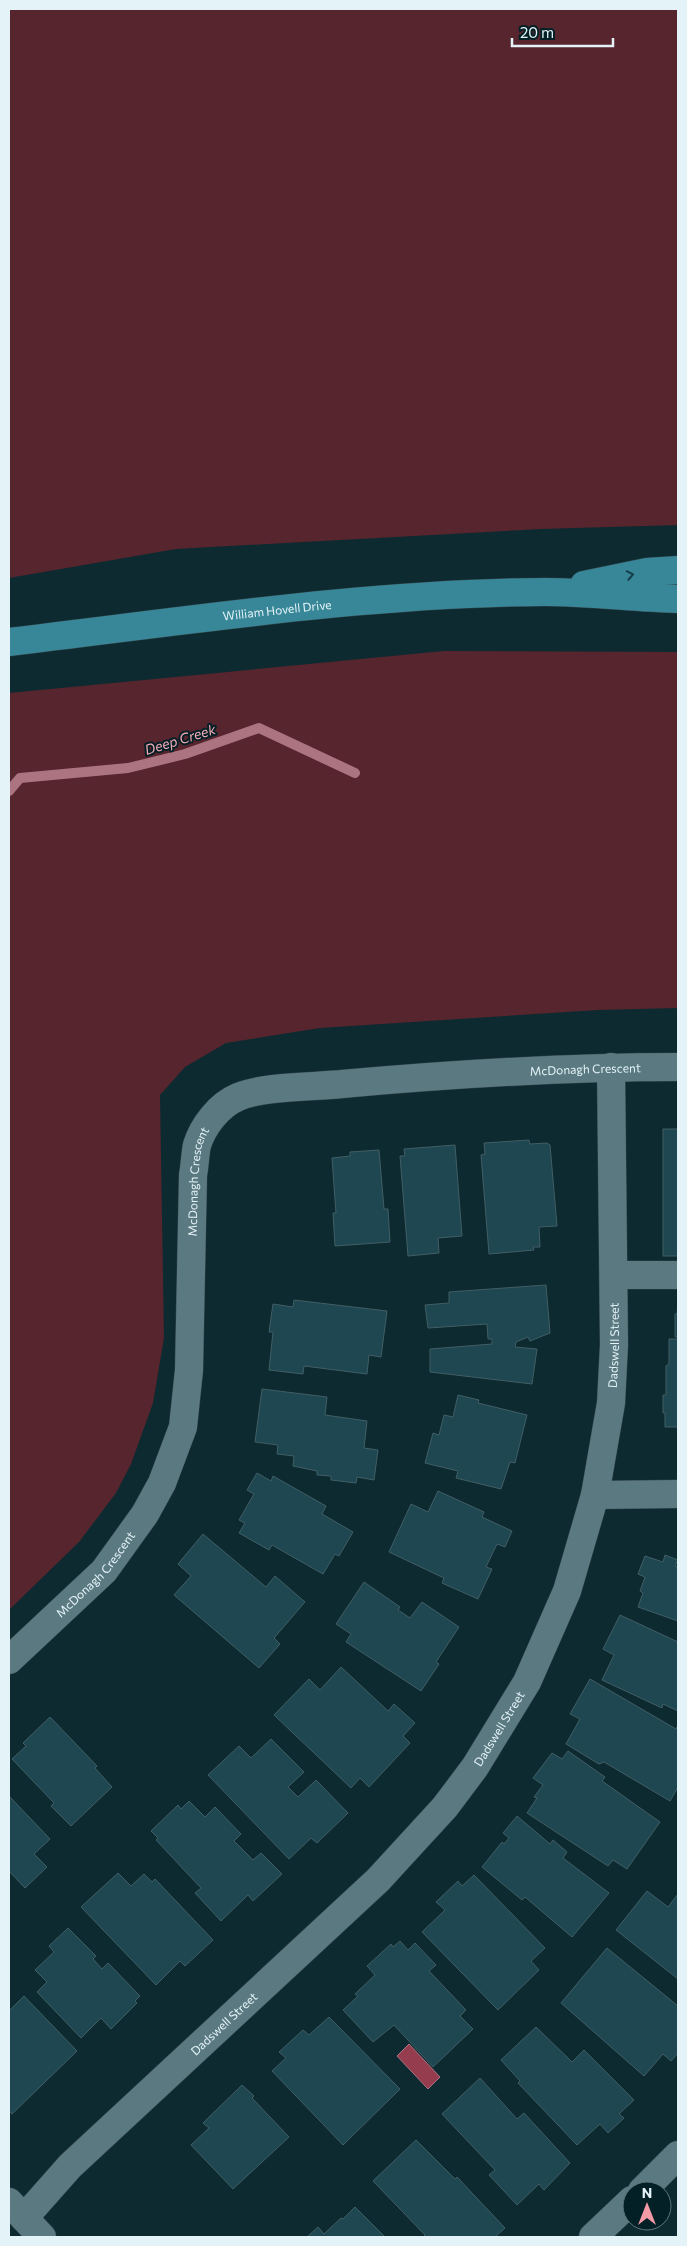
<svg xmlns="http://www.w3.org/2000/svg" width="687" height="2246" font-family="Commissioner,sans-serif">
  <rect width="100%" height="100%" fill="#0d2a30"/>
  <g fill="#56252e">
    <path d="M9 9H678V525L541 529 176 549 9 578Z"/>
    <path d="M444 651 678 652V1008L598 1010 320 1028 226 1043 185 1067 160 1095 164 1338 153 1403 131 1464 116 1493 79 1542 9 1610V693Z"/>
  </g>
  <path fill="#953c4e" stroke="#ac7381" d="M409 2044 440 2077 428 2089 397 2056Z"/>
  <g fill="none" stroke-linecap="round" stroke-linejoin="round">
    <path stroke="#ac7381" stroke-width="10" d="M9 791 20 778 128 768 185 754 259 728 355 773"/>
  </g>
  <g fill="#1f4751" stroke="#415e65">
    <rect x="663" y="1129" width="15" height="127"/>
    <path d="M529 1140 530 1144 547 1143 550 1145 557 1226 539 1227 540 1247H533L534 1250 489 1254 481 1155 485 1154 484 1143Z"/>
    <path d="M455 1145 462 1236 438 1238 439 1253 408 1256 400 1156H405L404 1149Z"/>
    <path d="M379 1150 384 1209H388L390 1242 335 1246 333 1213H336L332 1158 350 1156V1152Z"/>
    <path d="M546 1285 550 1333 530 1341 528 1337 516 1342 515 1347 537 1349 532 1384 430 1372V1349L492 1344V1339H488L487 1324 428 1328 425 1305 449 1303V1292Z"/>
    <path d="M294 1300 387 1311 381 1357 369 1355 367 1374 304 1366 303 1374 269 1370 273 1332H269L273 1304 293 1307Z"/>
    <path d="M678 1303V1337H675V1314H677Z"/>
    <path d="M669 1339H678V1427H665V1413H663V1395H666V1366L669 1364Z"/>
    <path d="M262 1389 327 1397 325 1415 367 1421 364 1448 378 1450 374 1480 357 1477 356 1483 331 1480V1476L317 1475V1471L293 1466 294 1456 277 1454 278 1445 255 1442Z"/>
    <path d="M458 1395 479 1400 478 1403 527 1415 515 1463 510 1462 501 1489 456 1478 458 1471 425 1463 433 1433 439 1435 444 1415 453 1417Z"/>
    <path d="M257 1473 271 1481 273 1476 326 1506 322 1514 353 1532 339 1556 335 1554 323 1574 272 1545 269 1550 239 1533 245 1523 239 1520 254 1494 247 1490Z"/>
    <path d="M438 1491 484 1512 482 1517 512 1531 505 1547 497 1544 486 1567 492 1569 478 1599 442 1583 444 1578 389 1552 411 1504 428 1512Z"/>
    <path d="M203 1534 266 1587 275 1576 305 1602 274 1638 280 1644 259 1668 174 1595 191 1576 178 1564Z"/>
    <path d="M665 1555 678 1560 675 1566 678 1567V1621L638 1607 643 1593 640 1591 645 1577 638 1574 645 1556 663 1562Z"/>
    <path d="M364 1582 400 1607 398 1610 410 1618 422 1602 459 1627 436 1662 439 1664 421 1691 346 1642 351 1634 336 1624Z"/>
    <path d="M620 1615 678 1642V1711L663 1704 662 1708 602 1680 614 1655 603 1649Z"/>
    <path d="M341 1667 388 1711 394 1704 415 1723 403 1736 410 1743 369 1787 360 1778 351 1788 274 1715 309 1679 320 1690Z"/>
    <path d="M590 1679 676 1729 678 1725V1787L670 1801 604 1762 599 1764 566 1744 580 1719 570 1714Z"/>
    <path d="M50 1717 97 1766 95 1768 112 1787 71 1826 51 1806 54 1803 12 1759 26 1746 23 1743Z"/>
    <path d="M271 1739 304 1772 288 1787 298 1797 316 1780 348 1813 317 1843 311 1838 289 1859 208 1775 239 1746 251 1758Z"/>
    <path d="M568 1751 605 1777 602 1781 660 1822 627 1869 613 1860 608 1866 527 1813 537 1798 534 1797 543 1785 533 1778 552 1753 562 1759Z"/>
    <path d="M9 1796 50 1839 34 1854 47 1867 25 1888 9 1871Z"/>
    <path d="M189 1801 205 1817 215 1807 241 1834 234 1841 253 1860 261 1853 282 1874 253 1901 248 1895 221 1921 195 1893 201 1888 156 1840 158 1838 151 1831 178 1805 181 1809Z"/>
    <path d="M517 1816 550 1844 553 1840 567 1852 563 1858 609 1893 572 1937 525 1897 522 1900 482 1867 502 1842 504 1844 509 1838 503 1833Z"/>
    <path d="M118 1873 131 1886 144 1874 152 1882 155 1879 213 1940 185 1966 180 1961 156 1985 81 1907Z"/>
    <path d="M474 1875 545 1948 531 1961 539 1970 498 2010 422 1932 445 1910 436 1902 458 1881 462 1886Z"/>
    <path d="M647 1891 668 1907 678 1894V1979L616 1930Z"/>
    <path d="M68 1928 96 1956 93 1959 102 1969 108 1963 140 1996 135 2001 137 2003 111 2029 101 2018 81 2038 37 1992 47 1982 35 1970 54 1952 49 1946Z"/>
    <path d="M400 1941 408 1950 415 1943 436 1965 429 1971 466 2010 460 2016 473 2029 433 2067 394 2025 373 2042 343 2010 358 1996 355 1994 375 1975 367 1966 391 1944 393 1947Z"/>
    <path d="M607 1948 678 2006V2053L671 2061 663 2054 644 2076 561 2003Z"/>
    <path d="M24 1996 77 2051 12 2114 9 2111V2011Z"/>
    <path d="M329 2017 400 2089 343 2145 272 2071 286 2058 279 2052 303 2030 309 2035Z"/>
    <path d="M536 2027 572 2062 584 2050 634 2100 619 2114 624 2118 608 2133 600 2124 577 2145 518 2083 520 2081 501 2060Z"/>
    <path d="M480 2078 517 2119 524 2113 570 2163 544 2190 539 2184 517 2205 489 2175 495 2170 442 2114Z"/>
    <path d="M242 2085 254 2096 252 2098 289 2137 233 2189 191 2145 209 2128 203 2123Z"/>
    <path d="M416 2140 455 2179 457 2177 505 2228 495 2237H423L425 2235 373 2181Z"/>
    <path d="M355 2207 385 2237H307L318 2227 324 2234 341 2218 343 2219Z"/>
  </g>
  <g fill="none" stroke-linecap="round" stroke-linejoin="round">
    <defs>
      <g id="minor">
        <path d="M614 1275H678"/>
        <path d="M595 1495 678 1494"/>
        <path id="s1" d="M9 1660 104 1571 145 1514 162 1483 183 1427 189 1370 193 1175C195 1165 195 1154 197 1145 203 1126 219 1105 238 1097 264 1086 313 1087 342 1084 454 1074 566 1067 678 1067"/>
        <path d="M642 2191 678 2155"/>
        <path d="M9 2202 42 2237"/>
        <path id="s2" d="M24 2218 70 2166 378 1880 445 1807 475 1767 527 1682 567 1591 595 1495 611 1403 614 1345 611 1067"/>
        <path d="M593 2237 632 2200"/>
      </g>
      <g id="major">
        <path d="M584 585 647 572 678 570"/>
        <path id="s3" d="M9 642C187 621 366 593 546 592 590 592 634 598 678 599"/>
      </g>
    </defs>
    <use href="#minor" stroke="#324449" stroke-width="29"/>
    <use href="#major" stroke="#324449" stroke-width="29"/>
    <use href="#minor" stroke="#5b7981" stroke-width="28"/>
    <use href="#major" stroke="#388798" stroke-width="28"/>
  </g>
  <defs><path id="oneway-chevron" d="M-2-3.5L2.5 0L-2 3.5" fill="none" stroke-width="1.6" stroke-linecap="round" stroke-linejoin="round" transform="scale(1.25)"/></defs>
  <use stroke="#143f49" href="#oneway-chevron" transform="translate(630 575) rotate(-11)"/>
  <g text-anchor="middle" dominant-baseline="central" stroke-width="4" stroke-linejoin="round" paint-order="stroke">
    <g font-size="12" fill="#e3f3f7" stroke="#042027">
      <text stroke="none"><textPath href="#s3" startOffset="270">William Hovell Drive</textPath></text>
      <text stroke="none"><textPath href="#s1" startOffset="992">McDonagh Crescent</textPath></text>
      <text stroke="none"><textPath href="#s1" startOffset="542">McDonagh Crescent</textPath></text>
      <text stroke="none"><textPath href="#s2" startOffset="1089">Dadswell Street</textPath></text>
      <text stroke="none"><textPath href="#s1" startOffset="122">McDonagh Crescent</textPath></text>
      <text stroke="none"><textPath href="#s2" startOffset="684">Dadswell Street</textPath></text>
      <text stroke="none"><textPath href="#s2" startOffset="279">Dadswell Street</textPath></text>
    </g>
    <g font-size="14" font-style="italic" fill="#f6aab4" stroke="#042027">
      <text transform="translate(180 739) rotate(-17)">Deep Creek</text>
    </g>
  </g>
  <rect width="687" height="2246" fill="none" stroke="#e3f3f7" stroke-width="20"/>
  <g transform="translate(647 2206)"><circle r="24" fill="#042027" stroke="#5d747a"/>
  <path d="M0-4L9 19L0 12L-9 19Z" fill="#f39aa7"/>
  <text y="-8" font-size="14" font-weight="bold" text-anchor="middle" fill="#e3f3f7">N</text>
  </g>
  <path d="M512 38v8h101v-8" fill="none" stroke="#e3f3f7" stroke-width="2.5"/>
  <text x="520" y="38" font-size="15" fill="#e3f3f7" stroke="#042027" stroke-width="4" paint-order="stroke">20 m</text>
</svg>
